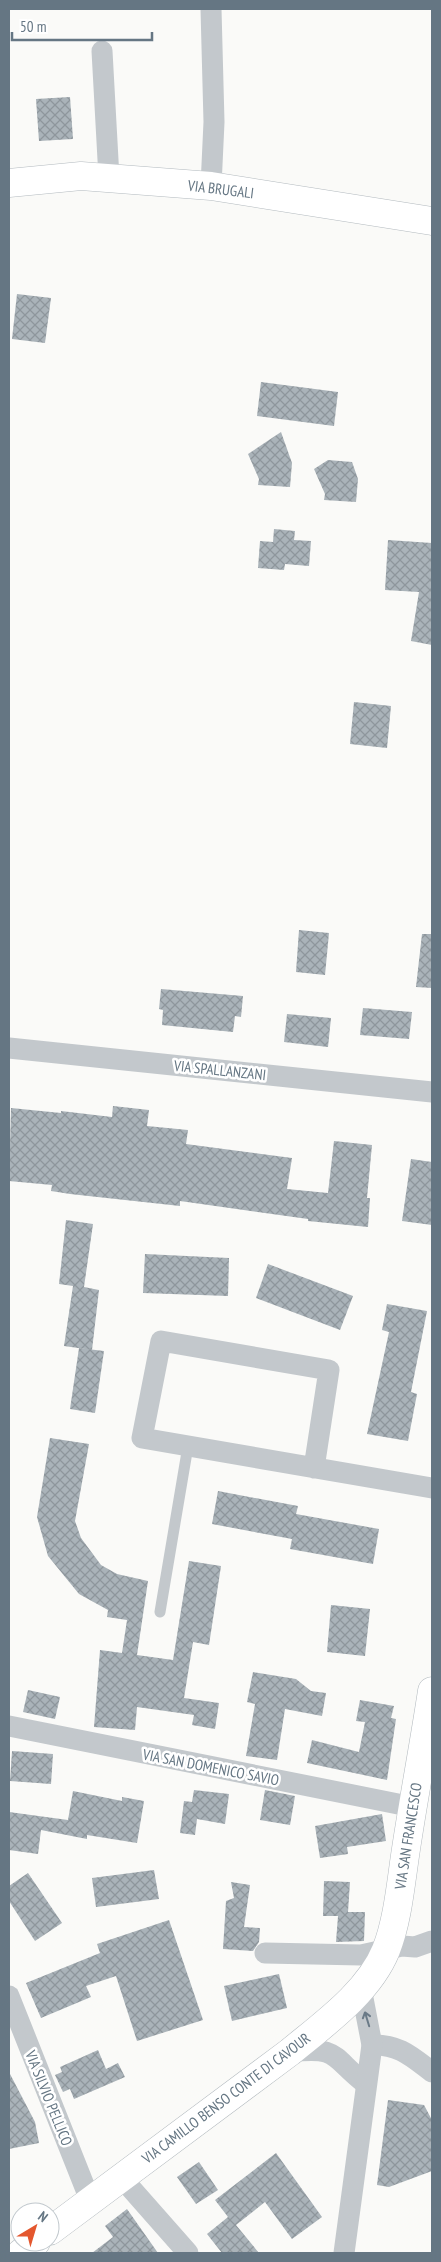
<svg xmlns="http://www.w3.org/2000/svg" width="441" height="2262" font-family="'PT Sans Narrow',sans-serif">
  <defs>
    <pattern id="building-cross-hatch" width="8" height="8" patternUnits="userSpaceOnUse" patternTransform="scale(1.25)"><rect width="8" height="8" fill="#aab3b9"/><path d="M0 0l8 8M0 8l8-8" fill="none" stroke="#8e969c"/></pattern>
  </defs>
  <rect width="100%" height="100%" fill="#fafaf8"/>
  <g fill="url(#building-cross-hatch)">
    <path d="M70 97 73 139 39 141 36 99Z"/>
    <path d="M17 294 51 298 45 343 12 339Z"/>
    <path d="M261 382 338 392 334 426 257 416Z"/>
    <path d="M281 432 292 463 290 487 258 485 259 479 248 454Z"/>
    <path d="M328 460 352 462 358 479 356 502 324 500 325 494 314 469Z"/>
    <path d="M274 529 295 531 294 540 311 541 309 566 285 564 284 570 258 568 260 541 273 542Z"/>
    <path d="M388 540 432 543V645L411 641 419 592 385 590Z"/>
    <path d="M354 702 391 706 387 748 350 744Z"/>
    <path d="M299 930 329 933 325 975 296 972Z"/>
    <path d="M422 934H432V988L416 987Z"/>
    <path d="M161 989 243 996 241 1017 235 1016 233 1032 162 1025 163 1010 159 1009Z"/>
    <path d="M363 1008 412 1012 409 1039 360 1035Z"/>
    <path d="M287 1014 331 1018 328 1047 284 1042Z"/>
    <path d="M113 1106 149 1110 147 1126 188 1130 186 1144 292 1158 287 1189 328 1193 334 1141 372 1145 367 1198H370L368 1227 308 1221V1219L180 1201V1206L70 1194 51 1191 52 1185 9 1181 11 1108 61 1113V1111L112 1117Z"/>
    <path d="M411 1159 432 1162V1225L402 1221Z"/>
    <path d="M66 1220 93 1224 84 1287 99 1290 92 1350 64 1346 73 1286 59 1284Z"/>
    <path d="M145 1254 229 1258 228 1296 143 1293Z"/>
    <path d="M268 1264 353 1296 340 1330 256 1298Z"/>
    <path d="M387 1304 427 1311 411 1392 417 1394 408 1441 367 1434 389 1332 382 1330Z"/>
    <path d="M79 1348 104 1351 95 1413 70 1409Z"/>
    <path d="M50 1438 89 1444 75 1521 81 1538 101 1565 117 1574 148 1581 137 1655 173 1660 189 1561 221 1566 209 1645 193 1642 184 1698 219 1703 215 1729 192 1725 194 1715 137 1707 135 1730 94 1727 100 1650 122 1653 127 1620 107 1617 108 1610 79 1594 48 1556 37 1517Z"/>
    <path d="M218 1491 298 1506 296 1514 379 1529 373 1564 290 1549 292 1539 212 1524Z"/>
    <path d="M331 1605 370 1609 365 1656 327 1652Z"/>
    <path d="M253 1672 296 1679 311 1691 326 1693 322 1716 285 1709 277 1760 246 1756 255 1704 247 1702Z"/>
    <path d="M28 1690 60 1697 55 1719 23 1712Z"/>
    <path d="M360 1700 394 1706 391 1718 396 1719 387 1780 307 1763 312 1740 359 1752 365 1722 356 1721Z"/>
    <path d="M12 1751 53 1754 51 1784 10 1781Z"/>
    <path d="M194 1790 229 1794 225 1824 197 1819 195 1835 180 1833 184 1801 192 1802Z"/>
    <path d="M265 1790 295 1796 290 1825 260 1820Z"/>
    <path d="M73 1791 122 1801V1797L144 1801 137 1843 87 1835V1839L41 1830 38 1854 9 1850V1812L68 1820Z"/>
    <path d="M382 1814 386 1841 347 1847 348 1854 320 1858 315 1826Z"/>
    <path d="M154 1870 159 1899 96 1907 92 1878Z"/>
    <path d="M28 1873 62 1923 35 1941 9 1901V1886Z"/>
    <path d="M324 1881 350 1882 348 1912H365L364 1941 336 1942 338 1916H323Z"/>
    <path d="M231 1882 250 1885 244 1927 260 1928 259 1942 253 1951 223 1949 226 1901 234 1898Z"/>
    <path d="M169 1920 203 2020 137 2041 116 1976 86 1986 91 1997 41 2018 26 1983 100 1953 97 1944Z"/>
    <path d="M279 1974 287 2008 232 2021 224 1986Z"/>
    <path d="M98 2050 106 2069 118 2063 125 2077 74 2099 70 2089 63 2092 55 2075 62 2072 60 2067Z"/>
    <path d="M9 2072 35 2122 39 2143 9 2149Z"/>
    <path d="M388 2100 424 2105 432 2120V2171L389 2187 377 2185Z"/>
    <path d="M276 2153 322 2217 292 2239 265 2202 236 2225 259 2253H222L207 2234 228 2217 215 2200Z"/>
    <path d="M199 2162 218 2190 196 2204 177 2177Z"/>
    <path d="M127 2209 158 2253H92L113 2237 105 2226Z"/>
  </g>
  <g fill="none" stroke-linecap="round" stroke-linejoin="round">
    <defs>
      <g id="secondary">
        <path d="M9 183 81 176 211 186 432 221"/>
        <path d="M50 2231 290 2052C324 2024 369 1992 386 1950 398 1920 401 1881 406 1849 414 1796 424 1744 432 1691"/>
        <path d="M21 2253 36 2242"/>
      </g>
    </defs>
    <use href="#secondary" stroke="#b3babf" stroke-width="29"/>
    <path stroke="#c3c8cc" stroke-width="11" d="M160 1612 188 1446"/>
    <g stroke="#c3c8cc" stroke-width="21">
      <path d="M102 51 109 178"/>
      <path d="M211 186 214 122 211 9"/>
      <path d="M9 1048 432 1092"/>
      <path d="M314 1468 329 1370 161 1341 142 1438 432 1488"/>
      <path d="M9 1726 413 1807"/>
      <path d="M265 1953 361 1955 402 1946 415 1947 432 1941"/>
      <path d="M9 1996 90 2200"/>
      <path d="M372 2045C399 2044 412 2057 432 2072"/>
      <path d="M290 2052C340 2046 331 2057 366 2084"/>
      <path d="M121 2177 188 2253"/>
      <path d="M344 2253 372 2045 361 1988"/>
    </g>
    <use href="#secondary" stroke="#fff" stroke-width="28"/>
  </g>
  <defs><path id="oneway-shaft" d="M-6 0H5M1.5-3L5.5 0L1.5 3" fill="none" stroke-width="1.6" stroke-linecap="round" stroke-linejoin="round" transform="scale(1.25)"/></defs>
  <use stroke="#6a7a87" href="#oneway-shaft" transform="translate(367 2019) rotate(-107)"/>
  <g text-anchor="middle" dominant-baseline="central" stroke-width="5" stroke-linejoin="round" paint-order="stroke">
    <g font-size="15" fill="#657683" stroke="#fff">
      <text transform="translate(221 189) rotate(7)">VIA BRUGALI</text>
      <text transform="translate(220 1070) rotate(6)">VIA SPALLANZANI</text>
      <text transform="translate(211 1767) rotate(11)">VIA SAN DOMENICO SAVIO</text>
      <text transform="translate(408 1836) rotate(-81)">VIA SAN FRANCESCO</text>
      <text transform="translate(49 2098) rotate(68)">VIA SILVIO PELLICO</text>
      <text transform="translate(226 2098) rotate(-37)">VIA CAMILLO BENSO CONTE DI CAVOUR</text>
    </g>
  </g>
  <rect width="441" height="2262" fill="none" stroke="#657683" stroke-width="20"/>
  <g transform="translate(35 2227) rotate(38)"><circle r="24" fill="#ffffff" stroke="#c1c8cd"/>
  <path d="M0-4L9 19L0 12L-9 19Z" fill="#e4572e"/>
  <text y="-8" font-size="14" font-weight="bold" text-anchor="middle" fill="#657683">N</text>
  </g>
  <path d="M12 32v8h140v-8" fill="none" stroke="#657683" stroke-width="2.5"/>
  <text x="20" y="32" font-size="15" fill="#657683" stroke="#ffffff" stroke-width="4" paint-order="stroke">50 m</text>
</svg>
